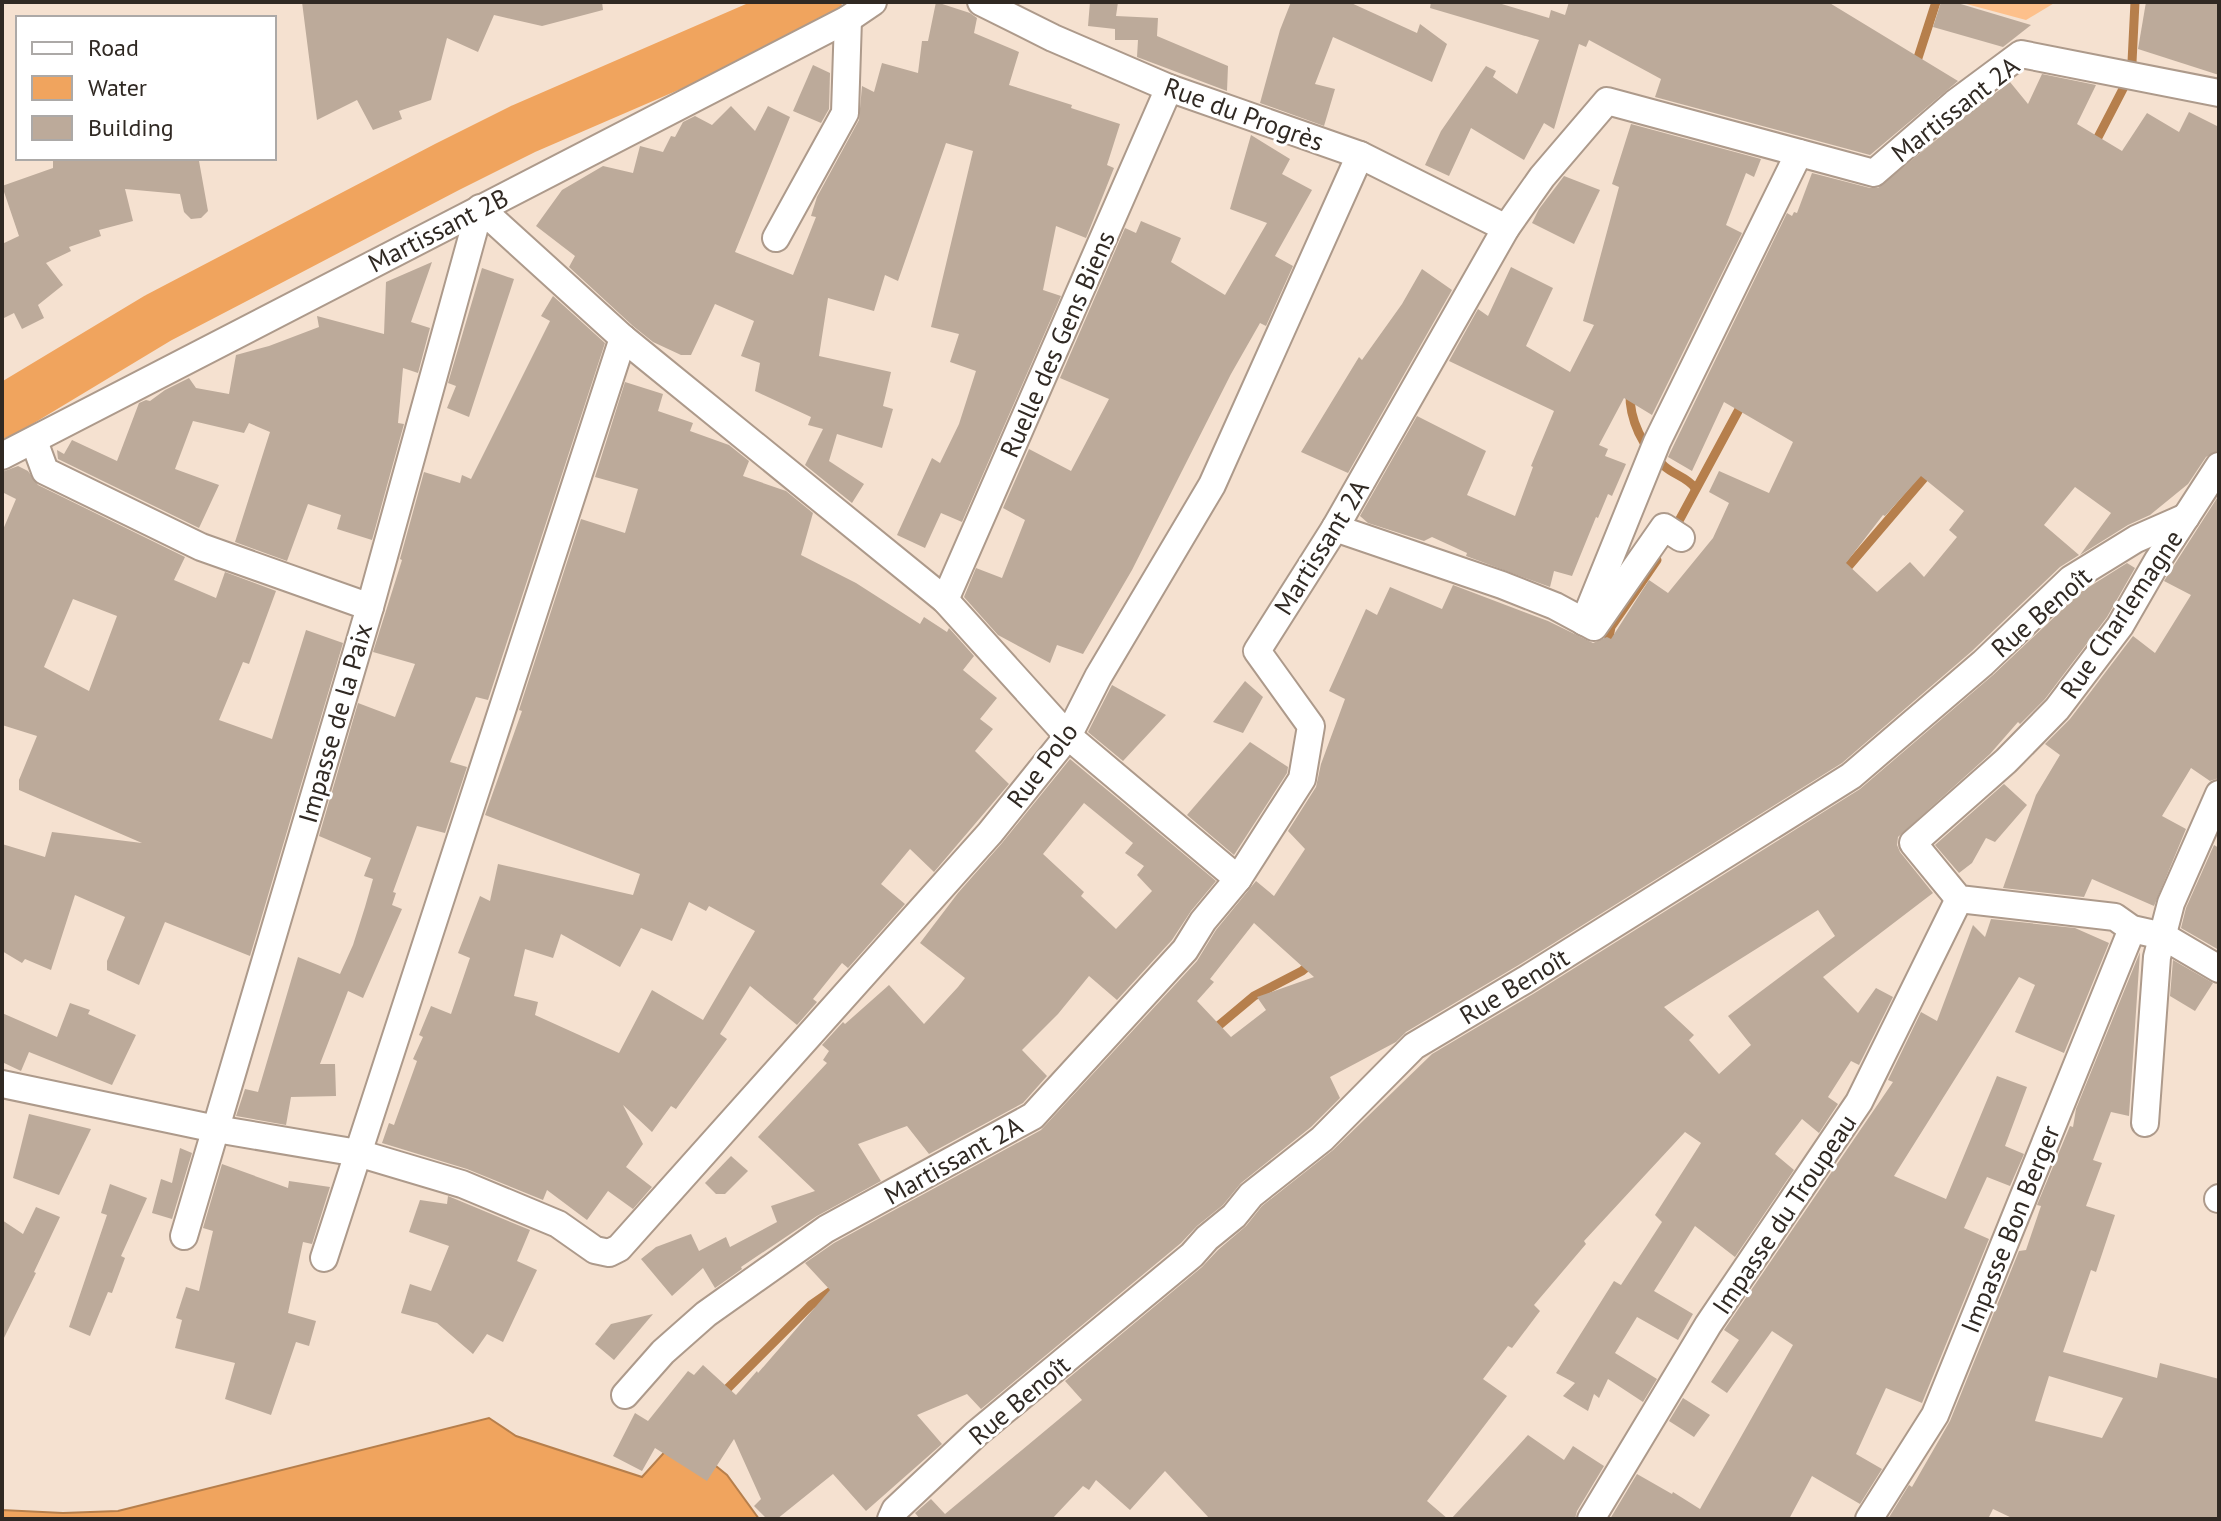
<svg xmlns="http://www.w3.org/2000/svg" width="2221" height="1521" font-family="'PT Sans',sans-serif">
  <rect width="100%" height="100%" fill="#f5e1d0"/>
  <path fill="#fdc08b" d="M1959 2H2056L2026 20Z"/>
  <path fill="#f0a45e" stroke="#b67f4c" stroke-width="2" d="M489 1418 516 1436 642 1477 679 1436 727 1475 759 1519H2V1510L63 1513 118 1511Z"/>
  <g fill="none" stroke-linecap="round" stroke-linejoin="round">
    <g stroke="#b67f4c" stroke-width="9">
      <path d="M2132 62 2135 2"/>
      <path d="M1915 67 1936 2"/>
      <path d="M2094 145 2125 85"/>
      <path d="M1630 392C1629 420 1643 448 1664 466 1674 475 1687 477 1695 488"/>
      <path d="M1674 530 1743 402"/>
      <path d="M1841 575 1930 471"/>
      <path d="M1607 647 1611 627 1657 560"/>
      <path d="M1211 1032 1254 996 1302 971 1314 961"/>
      <path d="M720 1396 811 1305 834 1289"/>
    </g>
    <path stroke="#f0a45e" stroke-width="52" d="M2 412 158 318 447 167 523 129 816 2"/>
  </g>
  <g fill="#bcaa9a" fill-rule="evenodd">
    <path d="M302 2H602L603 10 542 26 494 15 478 52 447 38 431 100 399 111 402 119 373 130 357 100 317 120Z"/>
    <path d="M936 2 970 13 977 18 974 33 1019 52 1009 85 1072 105 1071 108 1120 124 1107 165 1114 168 1086 238 1056 226 1043 290 1061 296 962 522 941 513 925 548 897 535 932 458 940 463 959 424 976 371 950 362 959 334 931 327 973 151 946 143 898 281 885 275 874 311 828 298 819 356 891 372 883 406 893 409 882 448 837 434 829 461 864 484 852 503 805 465 823 429 808 425 811 417 755 391 760 363 741 356 754 321 715 304 691 355H681L653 342 633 326 569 267 575 256 536 226 562 190 603 166 633 173 640 146 663 152 671 136 675 137 683 122 695 116 712 125 731 106 755 131 768 106 790 117 735 252 793 275 816 217 811 216 817 197 859 120 862 86 874 92 882 63 918 73 922 41H928Z"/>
    <path d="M1090 2H1118L1116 16 1158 18 1157 36 1228 66 1227 91 1137 57 1138 40H1115V29L1088 26Z"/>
    <path d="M1291 2H1349L1417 33 1420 24 1447 44 1432 82 1333 37 1315 84 1335 89 1324 126 1260 103 1280 30Z"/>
    <path d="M1431 2H1495L1549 18 1551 10 1565 15 1569 2H1828L1958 81 1870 155 1655 97 1661 79 1589 40 1586 47 1579 44 1554 129 1544 123 1524 160 1471 128 1449 176 1425 165 1441 131 1486 66 1496 71 1493 77 1517 94 1539 40 1430 8Z"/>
    <path d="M1941 2H1954L2031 25 2003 47 1933 27Z"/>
    <path d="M2146 2H2219V75L2138 49Z"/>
    <path d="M813 65 830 73 829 109 821 123 793 111Z"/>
    <path d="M2042 74 2096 85 2077 124 2122 151 2147 113 2179 132 2189 112 2219 127V450L2206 457 2188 484 2150 515 2128 525 2080 555 2111 513 2075 487 2044 525 2079 555 2060 567 1972 651 1842 763 1517 966 1406 1032 1396 1042 1330 1077 1340 1098 1311 1127 1241 1183 1223 1205 1197 1226 1181 1243 981 1409 967 1394 917 1415 942 1444 866 1511 833 1474 777 1519H767L754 1506 761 1499 734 1439 707 1481 655 1448 642 1471 613 1456 635 1413 648 1421 688 1371 694 1375 703 1365 736 1395 757 1371 758 1373 830 1290 805 1263 834 1243 1041 1130 1197 961 1216 930 1256 881 1274 896 1305 849 1288 831 1316 787 1321 764 1345 699 1329 691 1366 609 1377 615 1390 587 1442 609 1453 585 1548 621 1593 643 1607 637 1611 639 1649 580 1668 593 1713 538 1729 503 1709 492 1719 471 1769 493 1793 442 1724 402 1692 471 1668 457 1787 213 1792 216 1794 212 1797 213 1812 173 1870 188H1878L1965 116 2010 82 2028 104ZM1921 476 1964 511 1949 530 1957 537 1924 577 1910 562 1877 592 1846 563 1883 515 1885 516ZM1254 923 1314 977 1257 997 1266 1010 1231 1037 1197 1001 1214 982 1210 979Z"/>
    <path d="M1631 124 1761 159 1754 177 1746 173 1726 225 1742 233 1652 415 1624 398 1599 445 1608 449 1605 456 1626 464 1612 496 1608 494 1598 518 1596 517 1572 576 1554 571 1550 587 1466 556 1467 553 1432 537 1424 541 1368 523 1360 516 1417 416 1486 451 1467 495 1515 516 1533 467 1531 466 1554 411 1449 361 1478 309 1488 316 1511 267 1553 288 1526 346 1570 372 1594 325 1583 321 1619 187 1612 184Z"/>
    <path d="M1251 135 1290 159 1282 174 1312 190 1275 256 1293 266 1266 326 1260 323 1231 374 1132 570 1083 654 1057 645 1050 663 998 635 964 597 976 568 1002 578 1025 520 1003 508 1029 449 1071 471 1109 399 1060 378 1125 228 1136 233 1141 221 1181 238 1171 262 1225 295 1267 223 1230 209Z"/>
    <path d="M53 158H176L199 161 208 211 201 218 191 219 184 212 180 194 125 189 133 221 99 230 101 236 69 247 71 251 46 263 63 285 38 305 44 318 22 329 14 313 2 319V244L19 236 2 186 53 168Z"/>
    <path d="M1564 176 1600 190 1574 244 1532 223 1539 209Z"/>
    <path d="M432 262 411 322 430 328 418 373 403 368 398 423 404 424 372 540 337 529 341 515 308 504 287 561 235 542 270 432 249 423 244 433 193 421 175 469 219 485 199 528 58 459 57 450 64 454 72 440 117 461 139 403 146 400 150 401 165 390 189 378 196 388 229 394 236 355 269 346 319 327 317 316 384 334 386 282Z"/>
    <path d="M482 268 514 279 469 417 447 408 456 386 448 383Z"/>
    <path d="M1422 269 1452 290 1348 473 1301 452 1359 357 1362 360 1402 304Z"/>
    <path d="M553 296 605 343 488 700 476 697 450 762 467 767 445 833 417 826 393 892 396 893 392 905 402 909 363 998 348 991 320 1064H335L336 1096 291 1097 286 1125 236 1116 245 1089 258 1092 298 957 340 974 353 945 365 907 373 879 364 876 371 858 319 836 358 703 395 717 415 664 373 652 402 560 400 559 424 472 460 483 462 475 471 479 550 321 541 316Z"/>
    <path d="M625 382 663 394 658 411 693 423 690 431 729 445 749 461 743 476 786 491 813 513 801 555 856 583 920 624 924 617 947 632 949 628 974 656 963 670 997 698 980 719 993 729 975 751 1009 784 934 872 910 849 881 884 905 904 848 968 842 963 813 999 817 1002 797 1025 750 986 720 1034 727 1039 676 1109 671 1106 652 1132 623 1105 643 1144 626 1167 652 1187 633 1209 608 1191 587 1220 547 1190 543 1200 467 1169 382 1143 389 1123 394 1125 417 1061 413 1059 423 1037 419 1035 431 1006 451 1014 470 958 458 953 480 896 490 901 498 864 633 895 640 874 485 815 522 711 519 710 581 519 625 533 638 489 595 477ZM689 902 706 911 709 906 755 931 703 1020 652 990 619 1053 535 1015 538 1002 514 996 525 949 553 958 561 934 620 967 641 928 672 941Z"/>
    <path d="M18 466 28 471 38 485 185 557 174 580 216 598 225 572 276 591 249 664 243 662 219 720 272 739 306 630 343 643 250 956 165 922 139 985 107 970V961L125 917 75 895 51 970 25 959 22 963 2 951V844L45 857 52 832 142 843 19 790V780L37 736 2 725V532L16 499 2 492V472ZM73 599 117 616 89 691 44 667Z"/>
    <path d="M2219 495V778L2210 781 2191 768 2162 816 2186 829 2154 906 2092 879 2084 897 2003 888 2036 795 2060 755 2045 744 2070 719 2133 636 2155 653 2191 595 2164 581Z"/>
    <path d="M2127 563 2135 568 2107 617 2045 699 2020 724 2018 722 1990 754 1898 837 1897 845 1900 852 1933 893 1823 977 1858 1013 1876 988 1893 997 1859 1065 1851 1061 1828 1097 1838 1104 1819 1133 1802 1119 1775 1154 1794 1170 1735 1257 1695 1226 1654 1291 1693 1314 1678 1340 1637 1317 1615 1353 1657 1379 1643 1402 1608 1379 1599 1398 1594 1394 1588 1411 1563 1396 1575 1383 1556 1373 1614 1281 1621 1285 1662 1222 1655 1215 1701 1143 1685 1132 1584 1241 1586 1244 1534 1305 1540 1311 1512 1348 1508 1346 1483 1379 1507 1396 1427 1501 1448 1519H1210L1165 1471 1130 1510 1096 1480 1089 1490 1083 1486 1052 1519H920L915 1513 931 1499 945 1514 1082 1400 1065 1381 1202 1267 1218 1250 1246 1226 1262 1206 1333 1150 1432 1054 1533 994 1860 789 1993 675 2081 592ZM1818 910 1835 936 1728 1016 1751 1045 1719 1074 1689 1040 1694 1035 1664 1007Z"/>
    <path d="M1245 681 1263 697 1243 733 1213 722Z"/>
    <path d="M1112 685 1166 715 1123 761 1088 732Z"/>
    <path d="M1250 742 1288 767 1287 773 1234 855 1187 815Z"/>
    <path d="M1070 759 1216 881 1191 911 1172 940 1117 1000 1089 976 1058 1014 1022 1050 1047 1076 1023 1103 929 1154 907 1126 858 1144 881 1181 817 1216 741 1267 742 1269 715 1288 703 1268 672 1296 641 1259 656 1247 691 1234 699 1251 726 1237 730 1247 777 1222 771 1206 815 1191 758 1137 827 1063 823 1060 829 1051 822 1045 843 1022 845 1024 889 985 924 1024 958 987 965 978 920 943 958 893 1002 843ZM1084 803 1133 843 1125 853 1144 866 1137 875 1152 891 1116 929 1081 896 1084 892 1043 854Z"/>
    <path d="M2004 784 2027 805 1995 842 1986 838 1972 863 1959 873 1935 845Z"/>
    <path d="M2214 845 2219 848V950L2181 928 2186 908Z"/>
    <path d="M1991 919 2075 928 2109 943 2064 1053 2015 1032 2035 985 2019 977 1894 1176 1946 1199 1997 1076 2027 1087 2005 1146 2024 1154 2010 1186 1987 1177 1964 1228 1989 1239 1922 1403 1886 1388 1856 1454 1882 1469 1860 1504 1812 1476 1789 1519H1610L1637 1474 1672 1494 1673 1492 1700 1509 1793 1345 1772 1331 1727 1393 1711 1382 1739 1340 1724 1330 1893 1082 1888 1080 1921 1012 1937 1021 1973 925 1985 937Z"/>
    <path d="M2140 952 2129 1116 2111 1112 2093 1160 2102 1163 2086 1206 2115 1215 2096 1272 2091 1270 2063 1352 2157 1378 2160 1363 2219 1379V1519H2014L1993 1509 1988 1519H1888L1909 1485 1912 1487 1950 1421 2019 1251 2026 1250 2041 1206 2037 1205 2070 1126 2073 1127 2076 1109ZM2049 1376 2123 1398 2102 1438 2035 1421Z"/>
    <path d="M2173 960 2213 983 2195 1011 2170 996Z"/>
    <path d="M70 1003 90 1010 88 1014 136 1035 112 1085 29 1052 21 1071 2 1062V1013L57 1037Z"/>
    <path d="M29 1114 91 1129 59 1195 13 1178Z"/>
    <path d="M180 1148 192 1153 172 1219 152 1213 161 1179 172 1183Z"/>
    <path d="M731 1156 748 1171 725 1194H716L705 1183Z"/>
    <path d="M222 1164 288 1188 289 1181 330 1187 312 1244 303 1242 288 1313 316 1321 309 1346 296 1342 271 1415 225 1399 235 1363 175 1348 182 1320 176 1318 186 1287 199 1291 213 1231 203 1228Z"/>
    <path d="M110 1184 147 1198 121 1256 125 1258 112 1293 108 1292 90 1336 69 1327 107 1215 101 1213Z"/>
    <path d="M448 1196 530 1230 517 1261 537 1270 503 1342 487 1334 473 1354 437 1323 401 1313 410 1284 431 1291 449 1246 409 1232 420 1200 447 1204Z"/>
    <path d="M36 1207 60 1217 34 1272 36 1273 2 1342V1220L23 1234Z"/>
    <path d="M653 1314 614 1360 595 1344 611 1324Z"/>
    <path d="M1683 1398 1710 1415 1694 1437 1669 1421Z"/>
    <path d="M1528 1435 1564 1460 1573 1446 1604 1466 1577 1511 1575 1519H1451Z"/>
  </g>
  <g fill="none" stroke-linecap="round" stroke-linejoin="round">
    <defs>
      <g id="minor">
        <path d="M981 2 1053 38 1169 88 1360 155 1506 228"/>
        <path d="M776 238 845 113 848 19"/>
        <path d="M34 441 45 471 201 547 370 607"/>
        <path d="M2 456 848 19 873 2"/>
        <path d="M2219 466 2158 560 2120 626 2057 709 2006 761 1913 843 1959 899 2115 917 2132 929 2163 936 2219 969"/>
        <path d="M1335 528 1502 585 1555 606 1594 627 1664 527 1681 538"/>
        <path d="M945 600 1169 88"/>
        <path d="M1584 622 1657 442 1799 153"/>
        <path d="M2 1084 216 1129 358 1153 462 1184 558 1224 595 1250 609 1253 619 1248 990 833 1068 736 1098 677 1212 485 1360 155"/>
        <path d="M2145 1123 2157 957 2171 903 2219 794"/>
        <path d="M2218 1199 2219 1198"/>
        <path d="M184 1236 370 607 480 208 623 338 945 600 1068 736 1238 879"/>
        <path d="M324 1258 623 338"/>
        <path d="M625 1395 663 1352 706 1314 826 1229 1033 1116 1185 950 1203 921 1238 879 1302 779 1311 726 1257 651 1335 528 1506 228 1542 177 1607 101 1874 173 1955 103 2021 54 2219 93"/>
        <path d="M891 1519 895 1510 977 1433 1192 1255 1207 1238 1234 1216 1251 1195 1322 1139 1414 1046 1525 980 1851 776 1983 663 2071 579 2136 539 2186 517"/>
        <path d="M1591 1519 1708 1325 1859 1102 1959 899"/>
        <path d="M1869 1519 1935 1415 2132 929"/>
      </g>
    </defs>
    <use href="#minor" stroke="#ad9a8b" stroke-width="30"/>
    <use href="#minor" stroke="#fff" stroke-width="26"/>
  </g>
  <g text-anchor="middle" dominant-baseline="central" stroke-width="6" stroke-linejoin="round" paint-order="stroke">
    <g font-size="26" fill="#302923" stroke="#fff">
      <text transform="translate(1955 109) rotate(-38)">Martissant 2A</text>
      <text transform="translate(1244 114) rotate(20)">Rue du Progrès</text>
      <text transform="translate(438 230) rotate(-27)">Martissant 2B</text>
      <text transform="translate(1057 344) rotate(-66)">Ruelle des Gens Biens</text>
      <text transform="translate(1321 547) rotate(-58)">Martissant 2A</text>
      <text transform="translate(2041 612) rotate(-41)">Rue Benoît</text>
      <text transform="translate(2121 614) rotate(-56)">Rue Charlemagne</text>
      <text transform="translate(335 723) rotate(-74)">Impasse de la Paix</text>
      <text transform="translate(1042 765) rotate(-53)">Rue Polo</text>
      <text transform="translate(1514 986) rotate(-31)">Rue Benoît</text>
      <text transform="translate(953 1160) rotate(-29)">Martissant 2A</text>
      <text transform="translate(1784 1214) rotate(-56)">Impasse du Troupeau</text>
      <text transform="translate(2010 1229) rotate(-68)">Impasse Bon Berger</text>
      <text transform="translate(1019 1400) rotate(-40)">Rue Benoît</text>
    </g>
  </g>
  <rect width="2221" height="1521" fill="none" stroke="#302923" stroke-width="8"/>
  <rect x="16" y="16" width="260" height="144" fill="#ffffff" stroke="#aca9a7" stroke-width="2"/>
  <rect x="32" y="42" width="40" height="12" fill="#ffffff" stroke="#aca9a7" stroke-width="2"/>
  <text x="88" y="56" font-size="24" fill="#302923">Road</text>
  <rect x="32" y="76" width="40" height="24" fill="#f0a45e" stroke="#aca9a7" stroke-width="2"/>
  <text x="88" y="96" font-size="24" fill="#302923">Water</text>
  <rect x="32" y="116" width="40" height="24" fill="#bcaa9a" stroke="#aca9a7" stroke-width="2"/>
  <text x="88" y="136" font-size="24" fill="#302923">Building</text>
</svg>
